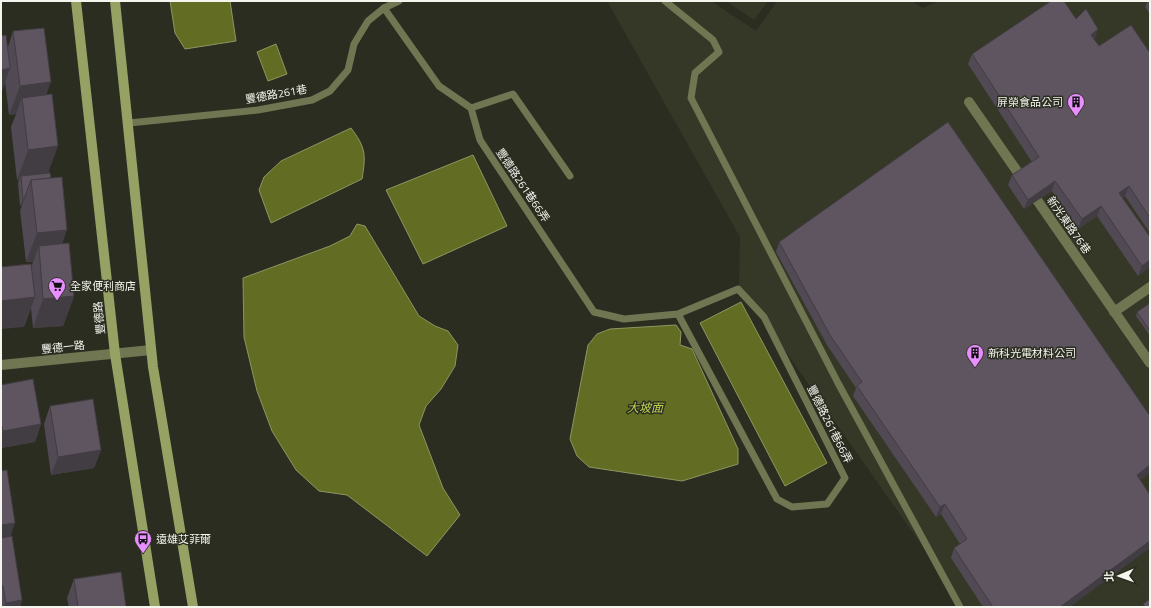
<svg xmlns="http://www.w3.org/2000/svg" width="1151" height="608" font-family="'Titillium Web','Noto Sans TC',sans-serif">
  <rect width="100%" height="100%" fill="#2b2d21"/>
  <g fill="#353826">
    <path d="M607 1H711L756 31 777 1H912L923 8 939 1H1150V607H965L739 285 740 237Z"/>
    <path d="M726 1H768L754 20Z"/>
  </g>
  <g fill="#626d23" stroke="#8e9660">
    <path d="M170 1H230L236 41 185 49 175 33Z"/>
    <path d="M276 44 287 74 268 81 257 52Z"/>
    <path d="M351 128C366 148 366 155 362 179L271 223 259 190 264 177 281 161Z"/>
    <path d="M473 155 507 226 423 264 386 190Z"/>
    <path d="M357 224 365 226 419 316 435 326 448 331 458 345 455 366 441 389 426 406 419 425 443 488 460 515 427 556 347 495 319 491 296 470 272 431 257 391 244 337 243 278 330 246 350 236Z"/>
    <path d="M741 302 827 463 785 486 700 323Z"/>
    <path d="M676 325 681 332 680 345 692 349 738 449V464L682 481 589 467 577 456 570 439 588 345 597 334 610 329Z"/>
  </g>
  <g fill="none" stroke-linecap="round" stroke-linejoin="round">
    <g stroke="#6f7651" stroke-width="7">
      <path d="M665 1 713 40 719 52 695 73 691 98 838 383 960 607"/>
      <path d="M384 8 439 86 471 108 480 140 594 312 624 319 678 314 738 289 764 317 845 478 827 504 792 507 777 499 678 314"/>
      <path d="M471 108 513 94 570 176"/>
      <path d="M129 123 258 110 312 100 330 91 348 70 354 44 368 21 384 8 399 1"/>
    </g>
    <g stroke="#6f7651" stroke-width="10">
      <path d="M969 102 1150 363"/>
      <path d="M1114 312 1150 287"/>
      <path d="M1 365 151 350"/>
    </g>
    <g stroke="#96a164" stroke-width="10">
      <path d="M76 1 115 354 155 607"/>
      <path d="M115 1 153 367 193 607"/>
    </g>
  </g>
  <g fill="#514953">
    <path d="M1148 1H1150V14L1145 7Z"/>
    <path d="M1076 19 1098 29 1094 39 1099 46 1150 53V233L1125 196 1122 198 1150 237V267L1138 276 1097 216 1078 229 1052 191 1024 209 1008 185 1012 175 1032 162 968 64 972 54Z"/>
    <path d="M13 31 46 95 49 173 51 178 62 244 74 296 63 326 33 328 31 308 24 327 32 265 33 262H26L20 210 22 206H20L18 183 19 179 17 180 11 127 16 114 9 115 5 82 1 94V36L8 47Z"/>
    <path d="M779 242 1150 416V473L1140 480 1070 607H983L951 558 954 548 960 544 941 514 936 517 853 396 856 388 827 345 776 252Z"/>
    <path d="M1150 303V336L1136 316 1137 312Z"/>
    <path d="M1 385 41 424 35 442 1 448Z"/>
    <path d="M50 406 101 450 94 468 51 475 44 424Z"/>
    <path d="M1 471 10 536 22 600 20 607H1Z"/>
    <path d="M74 579 126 607H67H69L67 598Z"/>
  </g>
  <g fill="#423c43">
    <path d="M1098 29 1095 39 1087 45 1091 35Z"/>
    <path d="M10 68 1 94V70Z"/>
    <path d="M51 82 40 112 22 98 16 114 9 115 20 86Z"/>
    <path d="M58 146 47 176H21L19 179 17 180 28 150Z"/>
    <path d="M1055 181 1052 191 1024 209 1028 200Z"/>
    <path d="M1129 186 1125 196 1115 203 1119 193Z"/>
    <path d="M23 199H24L22 206H20Z"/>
    <path d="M1101 206 1097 216 1078 229 1082 219Z"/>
    <path d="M67 230 57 259 39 246 33 262H26L37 233Z"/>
    <path d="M1150 260V267L1138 276 1142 266Z"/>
    <path d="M74 296 63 326 33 328 43 299Z"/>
    <path d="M35 297 24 327 1 329V301Z"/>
    <path d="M41 424 35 442 1 448V436L3 431Z"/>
    <path d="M101 450 94 468 51 475 58 457Z"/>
    <path d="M1150 465V473L1133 485 1137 475Z"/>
    <path d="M945 504 941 514 936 517 940 507Z"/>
    <path d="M15 523 9 541 1 542V525Z"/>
    <path d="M1150 541V548L1070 607H1060Z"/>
    <path d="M1 586H3L1 592Z"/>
    <path d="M22 600 20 607H4L6 603Z"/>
  </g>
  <g fill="#5e5560" stroke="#423c43">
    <path d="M1051 1H1064L1076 19 1086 9 1098 29 1091 35 1099 46 1131 25 1150 53V218L1129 186 1119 193 1150 237V260L1142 266 1101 206 1082 219 1055 181 1028 200 1012 175 1039 157 972 54Z"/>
    <path d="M44 28 51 82 20 86 13 31Z"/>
    <path d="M6 35 10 68 1 70V36Z"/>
    <path d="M52 94 58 146 28 150 22 98Z"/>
    <path d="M948 122 1150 416V465L1137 475 1150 495V541L1060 607H993L954 548 967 539 945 504 940 507 857 386 862 382 830 335 779 242Z"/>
    <path d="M50 173 51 178 31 180 24 199H23L21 176Z"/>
    <path d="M62 177 67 230 37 233 31 180Z"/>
    <path d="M69 243 74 296 43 299 39 246Z"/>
    <path d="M31 264 35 297 1 301V267Z"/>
    <path d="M1150 303V331L1137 312Z"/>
    <path d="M33 379 41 424 3 431 1 423V385Z"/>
    <path d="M93 399 101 450 58 457 50 406Z"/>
    <path d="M7 470 15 523 1 525V471Z"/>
    <path d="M12 536 22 600 6 603 3 586H1V538Z"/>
    <path d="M121 572 126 607H78L74 579Z"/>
    <path d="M1150 599V607H1145L1143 604Z"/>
  </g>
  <defs>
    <symbol id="building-pin" viewBox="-11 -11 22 30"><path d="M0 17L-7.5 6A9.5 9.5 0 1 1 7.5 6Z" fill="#e88eff" stroke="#2b2d21"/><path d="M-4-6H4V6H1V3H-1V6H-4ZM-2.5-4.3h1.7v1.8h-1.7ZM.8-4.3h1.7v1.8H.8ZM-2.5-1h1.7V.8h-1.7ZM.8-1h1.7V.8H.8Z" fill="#111"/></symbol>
    <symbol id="supermarket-pin" viewBox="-11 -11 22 30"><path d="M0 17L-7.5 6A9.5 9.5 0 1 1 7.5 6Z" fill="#e88eff" stroke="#2b2d21"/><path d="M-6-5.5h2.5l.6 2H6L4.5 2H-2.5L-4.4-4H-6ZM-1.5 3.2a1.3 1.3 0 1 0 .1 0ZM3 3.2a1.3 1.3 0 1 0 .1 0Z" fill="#111"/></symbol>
    <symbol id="bus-pin" viewBox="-11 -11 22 30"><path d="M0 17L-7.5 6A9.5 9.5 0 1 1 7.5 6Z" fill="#e88eff" stroke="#2b2d21"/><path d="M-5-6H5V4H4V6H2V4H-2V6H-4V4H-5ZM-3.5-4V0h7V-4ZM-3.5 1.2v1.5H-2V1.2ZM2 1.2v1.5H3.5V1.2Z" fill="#111"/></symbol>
  </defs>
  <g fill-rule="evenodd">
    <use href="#building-pin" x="1066" y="92" width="20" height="27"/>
    <use href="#supermarket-pin" x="47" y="276" width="20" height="27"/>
    <use href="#building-pin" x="965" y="343" width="20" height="27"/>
    <use href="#bus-pin" x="133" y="529" width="20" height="27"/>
  </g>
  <g text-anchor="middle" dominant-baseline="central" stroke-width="3" stroke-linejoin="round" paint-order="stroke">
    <g font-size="11" fill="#f4f6ee" stroke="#2b2d21">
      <text transform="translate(276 94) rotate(-10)">豐德路261巷</text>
      <text transform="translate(523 185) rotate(56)">豐德路261巷66弄</text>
      <text transform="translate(1069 225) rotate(55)">新光東路76巷</text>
      <text transform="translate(99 318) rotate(-96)">豐德路</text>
      <text transform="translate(63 347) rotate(-6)">豐德一路</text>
      <text transform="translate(830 424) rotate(63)">豐德路261巷66弄</text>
    </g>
    <g font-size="11" fill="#f4f6ee" stroke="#2b2d21" text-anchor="start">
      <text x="1063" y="102" text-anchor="end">屏榮食品公司</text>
      <text x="70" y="286">全家便利商店</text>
      <text x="988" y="353">新科光電材料公司</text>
      <text x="156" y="539">遠雄艾菲爾</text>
    </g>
    <g font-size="12" font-style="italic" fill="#c1d454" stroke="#2b2d21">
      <text x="645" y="407">大坡面</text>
    </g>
  </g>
  <rect width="1151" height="608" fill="none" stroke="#f4f6ee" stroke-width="4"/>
  <g transform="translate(1119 576) rotate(268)" stroke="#2b2d21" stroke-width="3" paint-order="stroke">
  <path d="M0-3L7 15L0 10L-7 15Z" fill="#f4f6ee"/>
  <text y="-6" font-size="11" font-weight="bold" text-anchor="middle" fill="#f4f6ee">北</text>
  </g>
</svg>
